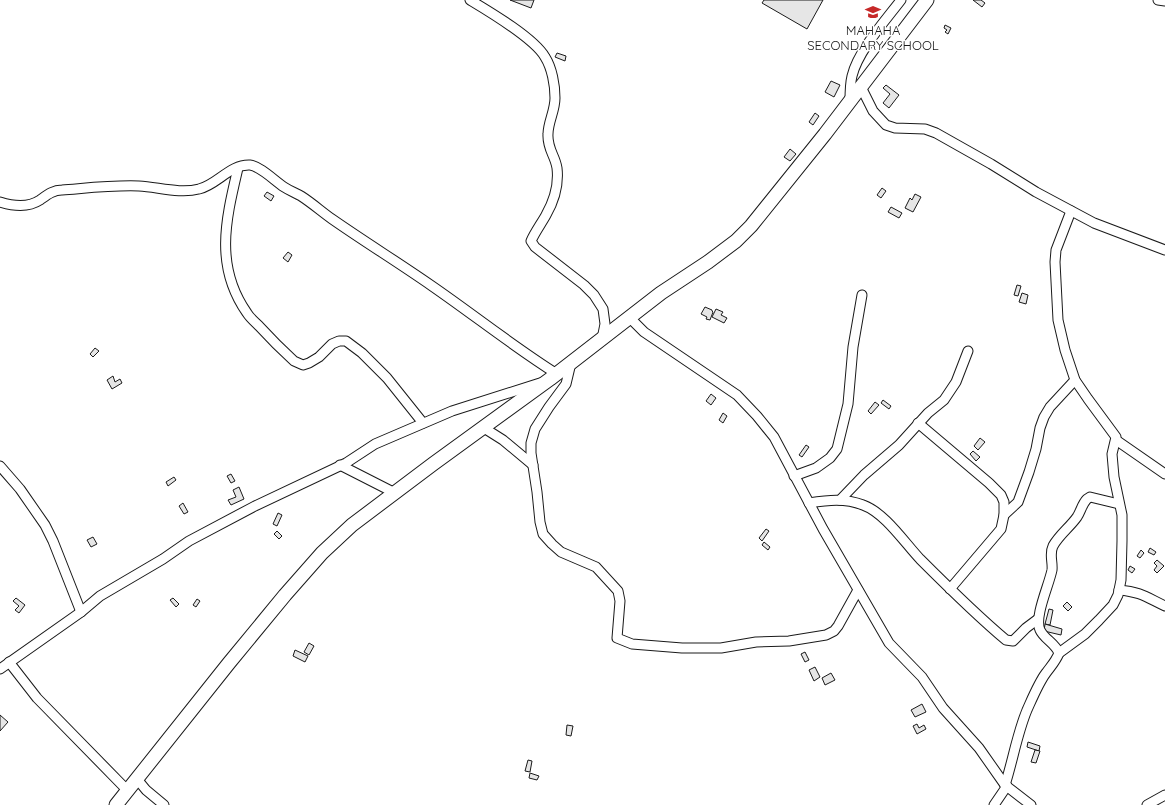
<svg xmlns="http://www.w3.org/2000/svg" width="1165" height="805" font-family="Quicksand,sans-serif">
  <rect width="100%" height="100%" fill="#fff"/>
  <g fill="#e6e6e6" stroke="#1a1a1a">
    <path d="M510 0H534L531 8Z"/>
    <path d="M764 0H823L807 29 762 3Z"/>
    <path d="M973 0H981L985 3 982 7Z"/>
    <path d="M945 25 951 28 948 34 945 32 947 30 944 28Z"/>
    <path d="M557 53 566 56 565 61 555 57Z"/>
    <path d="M831 81 840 85 834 97 825 92Z"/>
    <path d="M886 85 899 95 889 108 883 103 890 94 883 88Z"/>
    <path d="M815 113 819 116 813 125 809 122Z"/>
    <path d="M790 149 796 154 790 161 784 157Z"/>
    <path d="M882 188 886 191 881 198 877 195Z"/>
    <path d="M267 192 274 196 271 201 264 196Z"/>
    <path d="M915 194 921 197 913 212 905 208 910 198 912 200Z"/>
    <path d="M891 207 902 213 899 218 888 212Z"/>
    <path d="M288 252 292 255 288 262 283 258Z"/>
    <path d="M1017 285 1021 286 1018 296 1014 295Z"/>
    <path d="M1022 293 1028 295 1026 304 1019 302Z"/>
    <path d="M705 307 712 310V311L713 312 710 320 706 319 707 317 701 314Z"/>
    <path d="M716 309 723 312 721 315 727 318 724 323 712 317Z"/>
    <path d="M95 348 99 351 93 357 90 354Z"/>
    <path d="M113 376 115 382 120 379 122 383 112 389 107 380Z"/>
    <path d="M711 394 716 398 711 405 706 401Z"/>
    <path d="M883 400 891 406 889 409 881 403Z"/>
    <path d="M875 402 879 405 871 414 868 411Z"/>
    <path d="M723 413 727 416 723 423 719 420Z"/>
    <path d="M980 438 985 442 978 450 974 446Z"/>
    <path d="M806 445 809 447 802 457 799 455Z"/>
    <path d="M973 451 980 457 976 461 970 454Z"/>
    <path d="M231 474 235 481 231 483 227 476Z"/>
    <path d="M174 477 176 480 168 486 166 482Z"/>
    <path d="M239 487 244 499 231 505 228 500 236 497 233 490Z"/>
    <path d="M183 503 188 512 184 514 179 506Z"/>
    <path d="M278 513 282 515 277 526 273 524Z"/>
    <path d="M766 529 769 531 762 541 759 538Z"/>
    <path d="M277 531 282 536 279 539 274 534Z"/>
    <path d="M93 537 97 544 91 547 87 540Z"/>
    <path d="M764 542 770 547 768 550 762 545Z"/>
    <path d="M1150 548 1156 552 1154 555 1148 552Z"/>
    <path d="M1141 550 1144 553 1140 558 1137 556Z"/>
    <path d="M1157 560 1164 566 1157 573 1154 570 1157 566 1154 563Z"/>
    <path d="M1130 566 1135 569 1132 573 1128 570Z"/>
    <path d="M16 598 25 605 19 613 15 610 19 606 13 601Z"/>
    <path d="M173 598 179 604 176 607 170 600Z"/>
    <path d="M197 599 200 601 196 607 193 605Z"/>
    <path d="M1067 602 1072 607 1068 611 1063 606Z"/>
    <path d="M1049 609 1053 610 1050 625 1045 624Z"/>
    <path d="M1045 624 1062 629 1061 635 1044 631Z"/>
    <path d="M309 643 314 646 309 655 304 652Z"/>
    <path d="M295 650 308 656 305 662 293 656Z"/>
    <path d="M805 652 809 660 805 662 801 654Z"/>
    <path d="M815 667 820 677 814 681 809 670Z"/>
    <path d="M831 673 835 680 825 685 822 678Z"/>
    <path d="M922 704 926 712 915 717 911 710Z"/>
    <path d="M0 715 8 722 0 731Z"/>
    <path d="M917 724 919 728 924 725 926 729 917 734 913 726Z"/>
    <path d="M567 725 573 726 571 736 566 735Z"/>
    <path d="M1028 742 1040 746 1039 751 1027 747Z"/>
    <path d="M1035 750 1040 751 1036 763 1031 762Z"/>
    <path d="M528 760 532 761 530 772 525 771Z"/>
    <path d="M530 773 539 776 537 780 529 778Z"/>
  </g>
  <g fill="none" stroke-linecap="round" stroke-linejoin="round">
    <defs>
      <g id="minor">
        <path d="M470 0C490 12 534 38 545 57 552 68 555 85 555 98 555 111 548 122 548 134 547 149 555 155 557 168 559 185 554 201 546 215 541 224 535 232 531 241L535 247 584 285 594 295 603 309 605 324 602 339"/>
        <path d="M1158 0 1165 1"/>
        <path d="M861 87 873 111 886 125 895 128 925 129 936 133 991 164 1036 192 1094 223 1165 250"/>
        <path d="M850 101C850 93 850 84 852 76 858 51 885 21 901 0"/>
        <path d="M238 168C226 219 214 266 247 313 250 318 255 322 259 326 270 338 282 350 294 361L303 365 309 363 319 357 332 344 339 341H346L362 353 387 378 423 423"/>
        <path d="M0 202C13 206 28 208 40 200 47 195 53 190 62 190 88 188 113 185 139 186 158 187 180 194 199 189 217 185 230 164 250 165 260 166 275 181 284 187 290 191 296 193 301 196 312 203 322 212 332 219 365 242 399 263 432 286 474 315 514 347 557 374"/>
        <path d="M630 318 644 332 737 395 757 416 774 437 823 529 889 643 922 677 943 708 979 748 1005 785 1031 805"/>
        <path d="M571 363 566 384 549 407 535 429 531 443V453L537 492 540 522 543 534 552 544 561 552 596 567 618 591 620 601 617 638 632 644 682 648H721L756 642 789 641 826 635 834 631 838 626 858 590"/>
        <path d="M918 423 989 483 1001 495 1004 502V515L1001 529 950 589"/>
        <path d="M484 428 503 440 533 465"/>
        <path d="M1116 440 1165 474"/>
        <path d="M340 465 395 493"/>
        <path d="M0 466 20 489 45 525 53 541 81 612"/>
        <path d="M794 476 816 468 830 458 837 449 848 404 853 347 862 295"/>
        <path d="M840 500 864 475 899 445 928 413 944 400 956 382 968 351"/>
        <path d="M809 503C828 500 845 498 863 505 885 513 904 542 920 559 948 587 976 615 1006 640L1013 641 1026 628 1038 619"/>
        <path d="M1004 515 1018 502 1029 472 1036 449 1040 428 1044 417 1050 407 1075 380"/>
        <path d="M1119 590C1141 592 1146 597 1165 606"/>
        <path d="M1059 653 1085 634 1099 620 1113 605 1118 595 1121 580 1122 541V515L1114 477 1112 454 1116 437 1088 399 1075 380 1065 350 1058 320 1055 262 1056 250 1071 211"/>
        <path d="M9 662 37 698 128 791"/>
        <path d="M0 669 81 612 100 596 163 559 189 541 255 506 346 463 375 444 452 411 540 383"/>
        <path d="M137 779 146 790 164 805"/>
        <path d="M1005 785C1013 760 1017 734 1027 710 1032 699 1039 682 1046 673 1051 666 1056 661 1059 653 1055 643 1044 639 1040 630 1034 617 1049 585 1052 570 1053 562 1049 554 1053 546 1059 535 1070 527 1077 517 1081 511 1082 504 1087 499L1090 497 1119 504"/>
        <path d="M994 805 1007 786"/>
        <path d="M1147 805 1165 795"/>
      </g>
      <path id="secondary" d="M116 805 229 663 285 595 322 553 352 525 433 464 550 379 661 293 708 262 736 241 751 226 825 134 927 0"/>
    </defs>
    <use href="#minor" stroke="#1a1a1a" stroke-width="11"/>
    <use href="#secondary" stroke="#1a1a1a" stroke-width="15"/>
    <use href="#minor" stroke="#fff" stroke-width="9"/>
    <use href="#secondary" stroke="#fff" stroke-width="13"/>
  </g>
  <defs>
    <symbol id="school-bare" viewBox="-9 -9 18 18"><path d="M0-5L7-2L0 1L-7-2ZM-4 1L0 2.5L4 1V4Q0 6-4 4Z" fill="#c62828" stroke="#fff" stroke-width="2.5" paint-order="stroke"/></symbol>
  </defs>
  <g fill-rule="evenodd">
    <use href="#school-bare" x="862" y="1" width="22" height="22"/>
  </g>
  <g text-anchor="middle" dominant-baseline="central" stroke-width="3" stroke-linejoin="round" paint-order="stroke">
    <g font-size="13" fill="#1a1a1a" stroke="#fff">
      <text x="873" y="30">MAHAHA<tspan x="873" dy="15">SECONDARY SCHOOL</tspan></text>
    </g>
  </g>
</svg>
